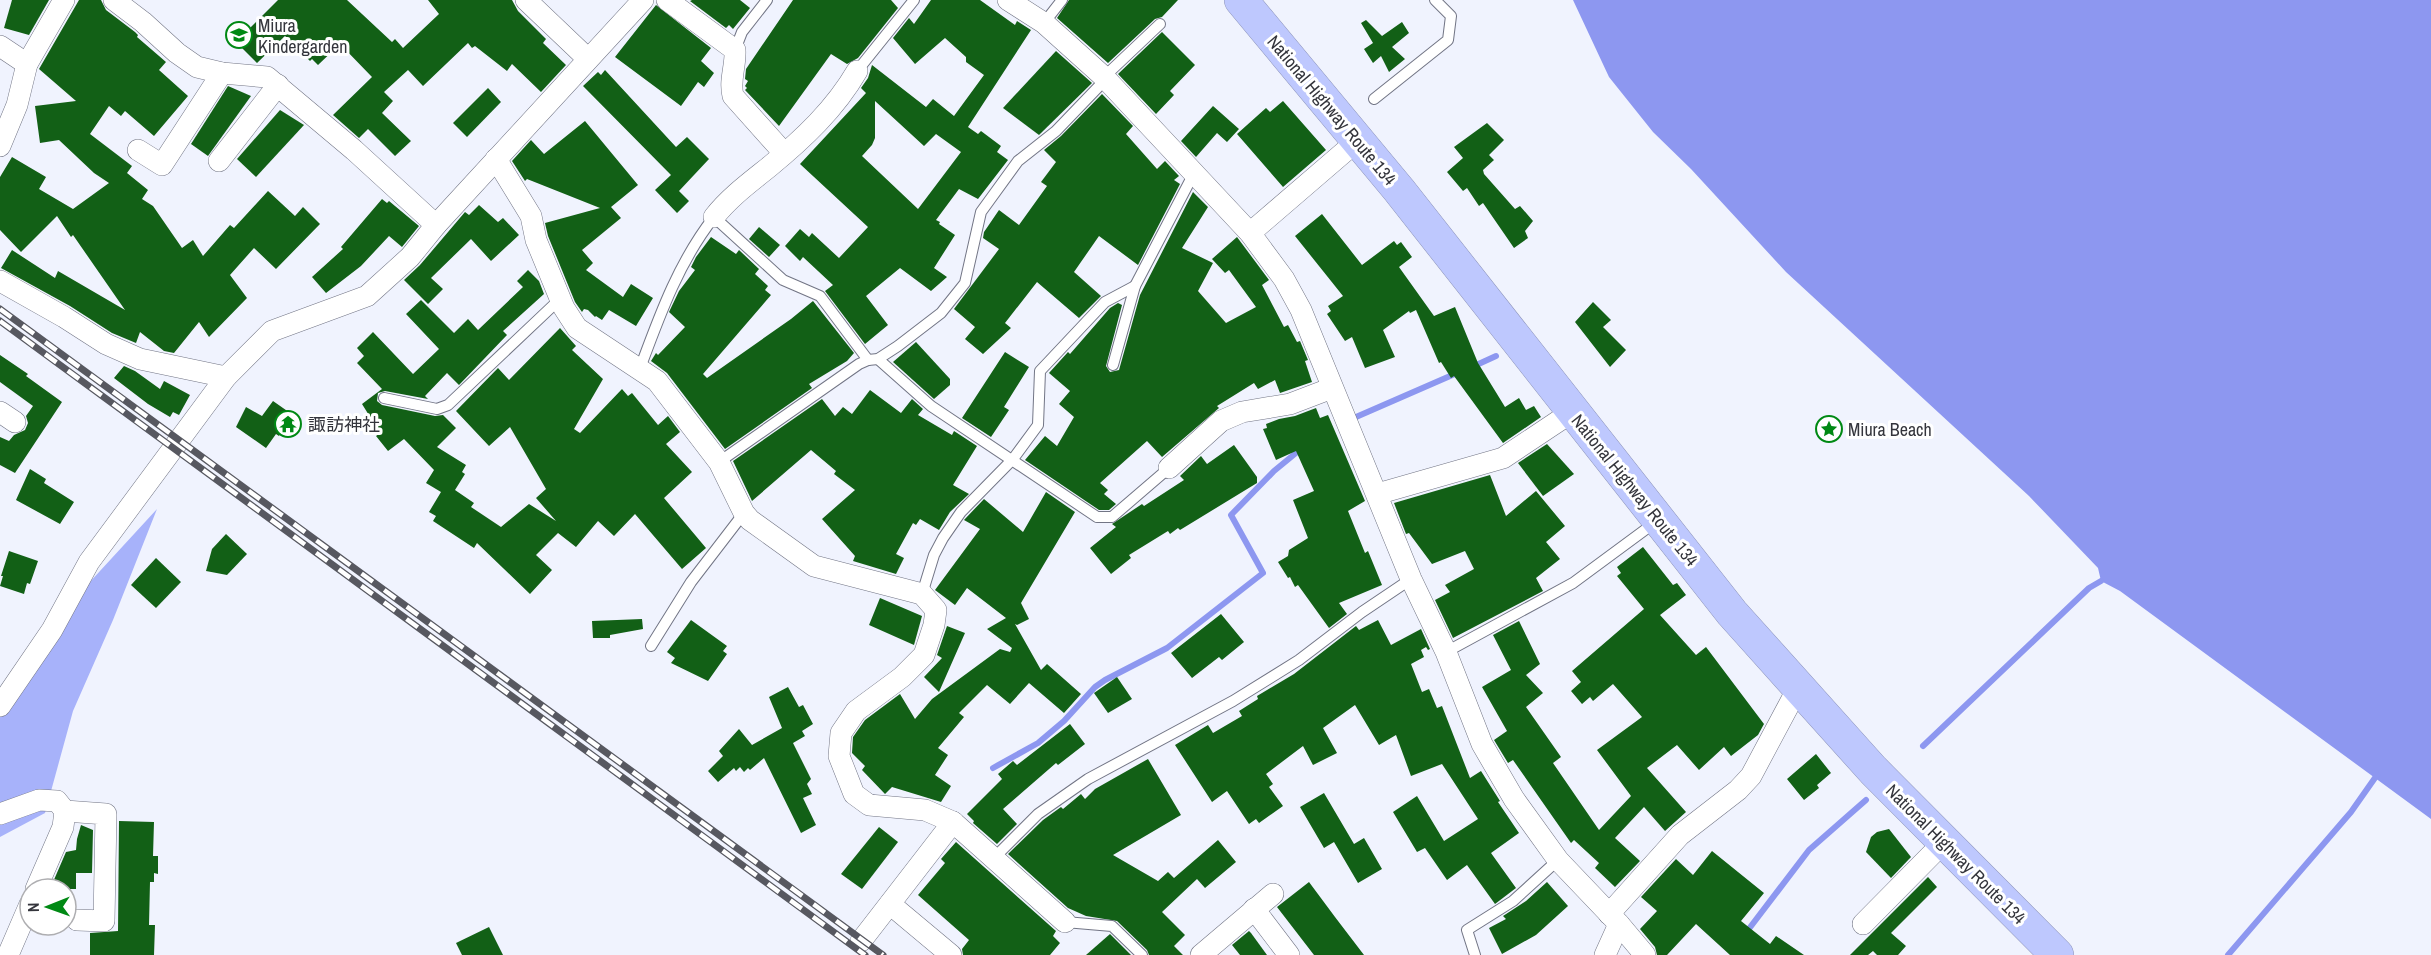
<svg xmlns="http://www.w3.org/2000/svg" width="2431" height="955" font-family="'Archivo Narrow','Noto Sans JP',sans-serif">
  <rect width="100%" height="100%" fill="#f0f3fe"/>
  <path fill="#a7b2fa" d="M157 509 113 620 73 711 45 813 0 837V707L31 646Z"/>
  <path fill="#8d97f0" d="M1573 0H2431V819L2120 591 2101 581 2098 568 2029 496 1786 272 1691 169 1653 132 1609 77Z"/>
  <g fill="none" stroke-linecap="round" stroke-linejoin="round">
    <g stroke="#8d97f0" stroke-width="6">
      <path d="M1472 367 1496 356"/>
      <path d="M1356 417 1457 373"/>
      <path d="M1923 746 2089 588 2101 581"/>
      <path d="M993 768 1038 743 1064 721 1095 687 1105 680 1167 648 1263 573 1231 515 1274 471 1302 448"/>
      <path d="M1745 934 1809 850 1866 800"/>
      <path d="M2228 955 2351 812 2377 775"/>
    </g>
  </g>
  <g fill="#126016" fill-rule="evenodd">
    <path d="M12 0H49L29 35 4 28Z"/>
    <path d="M79 0H101L106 10 135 32 138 35 137 37 166 62 159 70 188 96 154 136 125 111 121 116 109 106 90 134 132 166 127 173 148 190 142 199 153 206 182 248 193 240 203 256 230 225 234 228 268 191 295 216 303 207 320 224 276 269 254 248 230 275 247 298 209 337 199 322 174 353 164 351 140 332 136 343 112 333 70 306 1 268 12 250 55 278 58 271 125 310 73 235 71 237 57 216 21 252 0 230V177L12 157 46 177 39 189 73 209 109 183 94 173 59 140 40 143 35 106 76 101 39 69Z"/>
    <path d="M278 0H347L392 42 395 39 403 48 439 14 428 0H512L518 11 546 39 543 43 566 65 541 92 512 64 507 71 475 46 472 48 468 43 423 86 408 70 384 92 393 101 382 113 411 141 395 156 368 129 359 138 333 115 372 77 340 44 318 65 312 59 310 61 285 36 257 63 236 42Z"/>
    <path d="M692 0H740L750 8 733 29 729 25 726 28 690 1Z"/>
    <path d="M793 0H891L898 8 858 58 847 64 831 54 779 126 745 90 747 88 745 86 748 81 745 79 746 69Z"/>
    <path d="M931 0H980L1015 25 1017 21 1031 30 968 127 978 134 981 131 1001 146 997 152 1008 160 978 199 959 189 936 220 940 222 939 224 955 235 934 268 947 277 931 291 900 268 866 296 888 325 865 344 825 291 833 285 803 257 800 261 785 246 800 229 809 237 812 233 839 258 868 227 800 164 866 93 861 88 868 78 872 65 926 107 933 99 954 116 984 75 966 62V57L945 38 915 64 893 38 909 18 914 24ZM875 101 924 146 936 134 961 152 918 209 862 156 872 145 875 138Z"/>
    <path d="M1069 0H1178L1162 17 1155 19 1108 63 1057 18Z"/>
    <path d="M656 5 711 48 701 61 714 73 704 87 698 82 681 106 615 57Z"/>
    <path d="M1366 20 1382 36 1402 22 1409 33 1392 47 1405 59 1389 72 1381 56 1373 63 1364 49 1373 43 1361 23Z"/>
    <path d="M1162 32 1195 65 1170 91 1174 95 1156 114 1118 74Z"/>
    <path d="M1056 51 1092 83 1039 135 1003 108Z"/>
    <path d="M605 70 676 147 687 137 709 159 679 191 689 201 677 213 655 190 671 175 583 86 598 72 601 75Z"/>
    <path d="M228 86 251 96 208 156 191 144Z"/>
    <path d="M488 88 501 102 467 137 453 123Z"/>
    <path d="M1102 94 1133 126 1126 134 1157 169 1165 161 1179 176 1174 180 1180 184 1138 265 1099 236 1074 272 1101 296 1079 318 1037 282 1005 323 1011 328 983 354 965 339 975 327 954 309 999 249 983 238 984 232 999 210 1019 225 1047 186 1041 182 1056 162 1044 150 1061 136Z"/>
    <path d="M1283 101 1326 150 1283 187 1237 134 1266 108 1270 112Z"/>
    <path d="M1213 106 1239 129 1227 142 1217 133 1196 157 1181 141Z"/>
    <path d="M280 110 304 125 256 177 237 159Z"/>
    <path d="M585 121 638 185 611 207 621 218 582 250 593 263 586 270 623 297 631 284 653 298 636 326 609 310 602 320 596 316 595 317 588 310 584 309 582 312 575 302 548 236 545 223 600 208 527 179 525 181 512 161 531 140 544 154Z"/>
    <path d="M1487 123 1504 140 1489 155 1494 160 1483 170 1484 174 1515 209 1520 206 1533 221 1525 231 1528 238 1514 248 1483 203 1479 206 1467 188 1463 191 1447 172 1463 158 1454 147Z"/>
    <path d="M1193 192 1208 207 1182 248 1213 263 1198 291 1226 323 1256 307 1229 270 1225 273 1212 259 1237 237 1269 280 1262 285 1284 327 1288 325 1297 342 1300 341 1308 360 1305 361 1312 382 1280 393 1275 380 1258 389 1254 383 1217 406 1219 408 1162 457 1147 441 1100 483 1108 490 1104 494 1116 504 1109 510H1099L1025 460 1045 436 1057 446 1074 417 1059 404 1070 391 1049 373 1068 352 1070 354 1110 308 1118 303 1122 305 1106 366 1110 372 1119 370 1140 295Z"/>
    <path d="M382 199 387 203 389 201 419 226 402 247 389 236 361 266 326 293 312 277 343 249 341 247Z"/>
    <path d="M479 205 498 222 503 218 519 235 491 261 471 239 431 278 443 289 428 304 404 280 420 265 465 212 469 215Z"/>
    <path d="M1322 214 1362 265 1394 241 1397 245 1401 242 1412 257 1399 267 1434 316 1455 307 1478 363 1505 407 1519 398 1526 410 1534 406 1541 417 1503 443 1454 376 1451 378 1441 362 1439 363 1416 310 1410 313 1409 311 1383 330 1395 357 1365 368 1352 337 1345 341 1327 314 1331 311 1328 306 1343 296 1295 236Z"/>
    <path d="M759 227 780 245 769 257 749 239Z"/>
    <path d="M711 237 736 254 739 250 759 269 755 274 768 286 765 290 771 295 703 374 707 378 791 319 813 301 854 353 847 361 809 384 812 388 725 449 667 373 651 361 656 353 658 355 685 327 669 312 679 291 695 270 691 267 696 257Z"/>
    <path d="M528 270 539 281 544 294 503 331 507 335 459 385 447 373 425 396 428 399 385 391 378 393 377 401 382 405 435 416 443 415 456 428 437 447 466 465 462 472 465 474 455 490 474 503 471 507 501 527 529 504 556 521 536 498 546 489 510 427 489 446 456 411 498 368 509 380 560 328 576 346 572 350 603 379 574 429 580 433 622 389 628 396 632 393 658 425 668 416 680 432 666 444 692 472 664 498 706 548 682 569 635 514 614 536 598 521 576 547 558 533 536 555 552 570 530 594 477 543 474 548 433 521 436 516 429 512 441 492 426 483 434 470 404 439 388 451 376 436 380 433 362 404 382 389 357 363 364 356 357 348 373 332 413 374 439 349 406 314 421 300 454 333 468 319 478 330 523 287 517 281Z"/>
    <path d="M1593 302 1611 320 1603 327 1626 350 1610 367 1575 322Z"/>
    <path d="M916 342 950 379V385L934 399 893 362Z"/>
    <path d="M1005 352 1029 367 1004 407 1009 410 991 437 962 418Z"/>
    <path d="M0 355 28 374 26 376 62 402 15 473 0 465V437L9 441 14 435 25 430 28 423 26 416 33 406 0 382Z"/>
    <path d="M124 366 135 371 160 389 164 381 190 395 179 415 173 412 170 417 148 404 114 378Z"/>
    <path d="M870 390 901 413 912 399 923 409 918 415 952 435 954 431 977 446 953 485 969 494 950 512 939 530 920 519 916 525 913 523 896 554 904 558 896 574 853 561 855 556 822 519 855 490 834 474 836 471 811 450 752 501 733 461 822 399 835 416 843 407 852 414Z"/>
    <path d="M273 401 293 415 279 436 276 434 266 448 236 427 246 407 262 416Z"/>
    <path d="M1316 408 1320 418 1328 415 1365 501 1348 511 1365 553 1368 551 1382 585 1339 603 1347 614 1329 628 1298 585 1295 587 1290 577 1288 578 1278 562 1288 556 1289 550 1308 538 1293 500 1314 491 1296 451 1276 460 1263 429 1267 428 1266 424 1279 419 1295 416Z"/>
    <path d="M1547 444 1574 474 1543 496 1518 463Z"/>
    <path d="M1234 445 1257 477V483L1180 530 1178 528 1170 534 1168 531 1129 555 1131 558 1111 574 1090 548 1116 527 1112 524 1142 504 1144 506 1184 480 1180 476 1201 456 1207 464Z"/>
    <path d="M30 469 46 479 44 483 74 502 60 524 16 500Z"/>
    <path d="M1490 475 1506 516 1536 491 1565 526 1546 542 1560 559 1536 578 1543 591 1453 638 1435 600 1450 592 1445 585 1474 569 1465 551 1432 564 1409 533 1406 534 1394 503Z"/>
    <path d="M1046 492 1075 512 1021 603 1029 619 1017 625 1015 624 1041 670 1047 664 1081 694 1064 713 1029 683 1010 704 987 685 959 713 964 717 938 748 948 755 935 775 951 786 941 802 892 787 885 794 862 770 865 766 852 753 853 737 865 720 900 694 915 719 932 699 1000 649 1010 652 1012 648 987 629 1006 618 967 588 955 605 935 590 980 529 964 520 984 499 1023 532Z"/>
    <path d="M226 534 247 554 227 575 206 571 212 549Z"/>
    <path d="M1643 547 1673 585 1677 583 1686 595 1660 615 1696 655 1706 647 1764 724 1758 735 1731 756 1724 747 1699 770 1677 745 1647 768 1686 812 1665 831 1644 807 1615 838 1640 861 1615 887 1595 868 1599 863 1574 840 1571 843 1513 760 1508 763 1494 740 1507 731 1482 687 1511 670 1493 635 1519 621 1540 664 1526 675 1543 693 1526 707 1561 757 1553 763 1599 830 1631 796 1597 750 1642 717 1613 684 1593 701 1590 697 1582 704 1571 691 1581 682 1572 671 1644 609 1617 576 1621 573 1617 567Z"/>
    <path d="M9 551 38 561 30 584 27 583 24 594 0 586 3 576H1Z"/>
    <path d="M156 558 181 582 156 608 131 585Z"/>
    <path d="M880 598 922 616 914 645 869 625Z"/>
    <path d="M1221 614 1244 642 1222 660 1219 657 1192 678 1171 653Z"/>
    <path d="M642 619 643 629 610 635V638H593L592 621Z"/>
    <path d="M691 620 727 646 723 651 727 654 708 681 671 663 675 658 667 652Z"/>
    <path d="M1378 620 1391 645 1421 629 1430 649 1428 650 1426 647 1421 650 1424 657 1411 664 1422 692 1429 689 1437 708 1442 706 1470 778 1481 771 1500 801 1498 802 1519 833 1491 853 1516 888 1495 904 1467 865 1447 880 1425 848 1417 852 1393 812 1417 796 1444 841 1478 819 1442 764 1411 776 1396 735 1379 745 1355 705 1323 728 1337 753 1313 765 1303 746 1266 774 1273 784 1269 787 1283 806 1259 823 1256 819 1249 824 1227 791 1212 802 1175 745 1208 725 1213 733 1242 716 1239 711 1258 699 1257 696 1294 674 1356 626 1359 630Z"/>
    <path d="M947 626 965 633 939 692 924 677 942 658 937 655Z"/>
    <path d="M1117 677 1132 699 1108 713 1094 693Z"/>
    <path d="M788 687 799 707 803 705 813 724 802 731 805 736 793 743 811 779 807 784 812 794 803 798 816 825 801 833 764 758 750 770 748 768 744 772 740 767 736 771 734 768 718 782 708 771 723 756 719 751 739 729 752 745 782 728 769 697Z"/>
    <path d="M1070 724 1085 744 1058 765 1056 763 1003 809 1017 824 997 844 973 823 974 821 967 814 1002 779 998 774 1013 761 1017 765Z"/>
    <path d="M1816 754 1831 773 1817 785 1819 788 1804 800 1787 779Z"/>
    <path d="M1148 759 1181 815 1113 855 1158 881 1168 872 1174 878 1218 840 1236 862 1205 888 1197 879 1162 912 1185 935 1174 946 1183 955H1149L1147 950 1117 921 1086 916 1068 908 1008 854 1043 820 1061 807 1063 809 1081 794 1085 799 1095 789Z"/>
    <path d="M1324 793 1354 844 1364 838 1382 869 1358 883 1334 842 1324 848 1300 807Z"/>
    <path d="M119 821 154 822 153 856H158V874L154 873V882H150L149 925H155L154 955H90V933L118 931Z"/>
    <path d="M81 825 93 830 92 873H76V889H50L66 852 76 850 77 839Z"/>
    <path d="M879 827 898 842 862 889 841 874Z"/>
    <path d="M1889 829 1911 857 1891 878 1866 852 1871 837 1877 832Z"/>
    <path d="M956 842 1056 931 1053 936 1060 943 1050 955H963L962 949 969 940 918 895 945 863 941 859Z"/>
    <path d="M1712 851 1764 893 1741 921 1770 944 1776 936 1804 955H1730L1696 924 1667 955H1657L1655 947 1640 929 1657 911 1641 897 1676 859 1693 875Z"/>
    <path d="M1928 877 1937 887 1891 933 1906 946 1898 955H1877L1873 951 1868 955H1850Z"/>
    <path d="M1309 882 1335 917 1364 955H1314L1277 907Z"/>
    <path d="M1547 882 1568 906 1536 935 1502 954 1489 928 1506 919 1503 916 1526 901Z"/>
    <path d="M489 927 503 955H462L456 943Z"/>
    <path d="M1249 931 1251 933 1267 955H1240L1232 945Z"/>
    <path d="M1110 934 1131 955H1086Z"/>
  </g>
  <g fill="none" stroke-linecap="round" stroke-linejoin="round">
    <defs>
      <g id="lane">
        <path d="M1044 23 1062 0"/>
        <path d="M735 50 742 32 767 0"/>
        <path d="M857 71 914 0"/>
        <path d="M1104 77 1160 24"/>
        <path d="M1374 99 1448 40 1451 16 1435 0"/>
        <path d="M878 359 931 406 1097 517H1112L1169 468"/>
        <path d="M1113 365 1135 286 1193 175"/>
        <path d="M639 371C659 317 678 263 714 217L783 280 820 296 868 360"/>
        <path d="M384 398 437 409 448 405 560 299"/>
        <path d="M719 462 859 364 868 360 878 359 898 346 941 313 965 283 981 212 1018 161 1056 131 1105 80"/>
        <path d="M922 594 934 555 943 538 961 512 1013 459 1038 425 1040 371 1105 302 1135 286"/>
        <path d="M651 646 691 582 744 513"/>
        <path d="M1446 652 1573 583 1657 521"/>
        <path d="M994 858 1038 814 1088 779 1233 701 1299 660 1362 612 1411 579"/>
        <path d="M1065 922 1112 926 1142 955"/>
        <path d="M1475 955 1467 930 1513 901 1558 860"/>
      </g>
      <g id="street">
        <path d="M114 0 143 22 177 53 197 67 222 73 267 77 354 150 436 225"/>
        <path d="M526 0 588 59"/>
        <path d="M667 0 735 50C736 66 729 80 733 96L784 153"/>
        <path d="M1008 0 1044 23 1104 77 1250 233 1284 279 1301 310 1411 579 1446 652 1482 744 1514 799 1558 860 1619 924 1645 955"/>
        <path d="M0 46 27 64"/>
        <path d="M0 146 17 105 27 64 64 0"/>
        <path d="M138 150 162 165 222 73"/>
        <path d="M496 159 531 216 536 240 564 308 577 328 657 381 719 462 744 513 750 520 814 566 922 594 936 610 934 625 924 655 902 677 856 711 841 733 839 756 854 794 869 805 925 810 953 822"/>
        <path d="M219 161 278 85"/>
        <path d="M714 217C730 197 749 183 769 167 803 139 835 109 857 71"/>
        <path d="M1250 233 1357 141"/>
        <path d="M0 281 64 317 106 344 140 359 226 377"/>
        <path d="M0 412 15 422"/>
        <path d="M1169 468 1221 421 1242 412 1290 404 1332 388"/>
        <path d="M1377 494 1503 458 1572 412"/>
        <path d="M0 706 52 630 89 562 226 377 272 331 367 296 410 257 436 225 643 0"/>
        <path d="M65 811 106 814 104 921 77 920"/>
        <path d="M0 814 39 800 57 801 65 811 63 827 36 889"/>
        <path d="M890 904 951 955"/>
        <path d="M1254 909 1289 955"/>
        <path d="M1609 914 1680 835 1738 790 1751 776 1798 688"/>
        <path d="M1863 924 1944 842"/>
        <path d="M861 941 953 822 1065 922"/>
        <path d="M8 955 30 904"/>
        <path d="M1201 955 1273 894"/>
        <path d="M1605 955 1619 924"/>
      </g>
      <path id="highway" d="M1241 0 1399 190 1732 613 1873 770 2057 955"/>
    </defs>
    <use href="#lane" stroke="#727585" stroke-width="12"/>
    <use href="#street" stroke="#727585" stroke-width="22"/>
    <use href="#highway" stroke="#8e95ba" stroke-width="34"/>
    <use href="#lane" stroke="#fff" stroke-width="10"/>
    <use href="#street" stroke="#fff" stroke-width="21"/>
    <use href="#highway" stroke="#bec8fe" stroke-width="33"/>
    <defs>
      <g id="rail">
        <path d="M0 309 883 955"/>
        <path d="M0 321 865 955"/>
      </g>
    </defs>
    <use href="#rail" stroke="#575860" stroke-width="7"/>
    <use href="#rail" stroke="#fff" stroke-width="4.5" stroke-dasharray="14" stroke-linecap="butt"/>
  </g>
  <defs>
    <symbol id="school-ring" viewBox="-11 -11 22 22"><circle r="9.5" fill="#fff" stroke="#008914" stroke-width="1.5"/><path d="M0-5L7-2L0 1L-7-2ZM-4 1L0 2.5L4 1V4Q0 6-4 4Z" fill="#008914"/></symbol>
    <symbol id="temple-ring" viewBox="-11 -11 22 22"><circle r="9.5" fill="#fff" stroke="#008914" stroke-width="1.5"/><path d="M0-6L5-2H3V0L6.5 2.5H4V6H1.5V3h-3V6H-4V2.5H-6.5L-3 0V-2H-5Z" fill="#008914"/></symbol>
    <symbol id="sight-ring" viewBox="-11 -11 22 22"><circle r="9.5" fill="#fff" stroke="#008914" stroke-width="1.5"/><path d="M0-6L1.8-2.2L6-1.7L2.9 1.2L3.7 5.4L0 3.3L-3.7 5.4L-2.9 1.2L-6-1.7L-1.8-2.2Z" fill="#008914"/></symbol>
  </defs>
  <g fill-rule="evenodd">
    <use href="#school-ring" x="224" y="20" width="30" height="30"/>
    <use href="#temple-ring" x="273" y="409" width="30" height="30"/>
    <use href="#sight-ring" x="1814" y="414" width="30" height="30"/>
  </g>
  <g text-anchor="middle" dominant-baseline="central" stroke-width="6" stroke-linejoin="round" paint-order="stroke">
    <g font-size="18" fill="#34353c" stroke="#fff" text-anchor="start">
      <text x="258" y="25">Miura<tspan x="258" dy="21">Kindergarden</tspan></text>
      <text x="308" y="424">諏訪神社</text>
      <text x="1848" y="429">Miura Beach</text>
    </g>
    <g font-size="18" fill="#34353c" stroke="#fff">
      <text transform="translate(1332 110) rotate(50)">National Highway Route 134</text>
      <text transform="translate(1635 490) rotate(51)">National Highway Route 134</text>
      <text transform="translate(1956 854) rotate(45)">National Highway Route 134</text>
    </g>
  </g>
  <g transform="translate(48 907) rotate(269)"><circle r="28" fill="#ffffff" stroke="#aeaeb1" stroke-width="1.5"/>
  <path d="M0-4.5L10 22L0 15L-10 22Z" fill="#008914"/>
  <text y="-9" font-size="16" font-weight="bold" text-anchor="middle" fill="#34353c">N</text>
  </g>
</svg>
